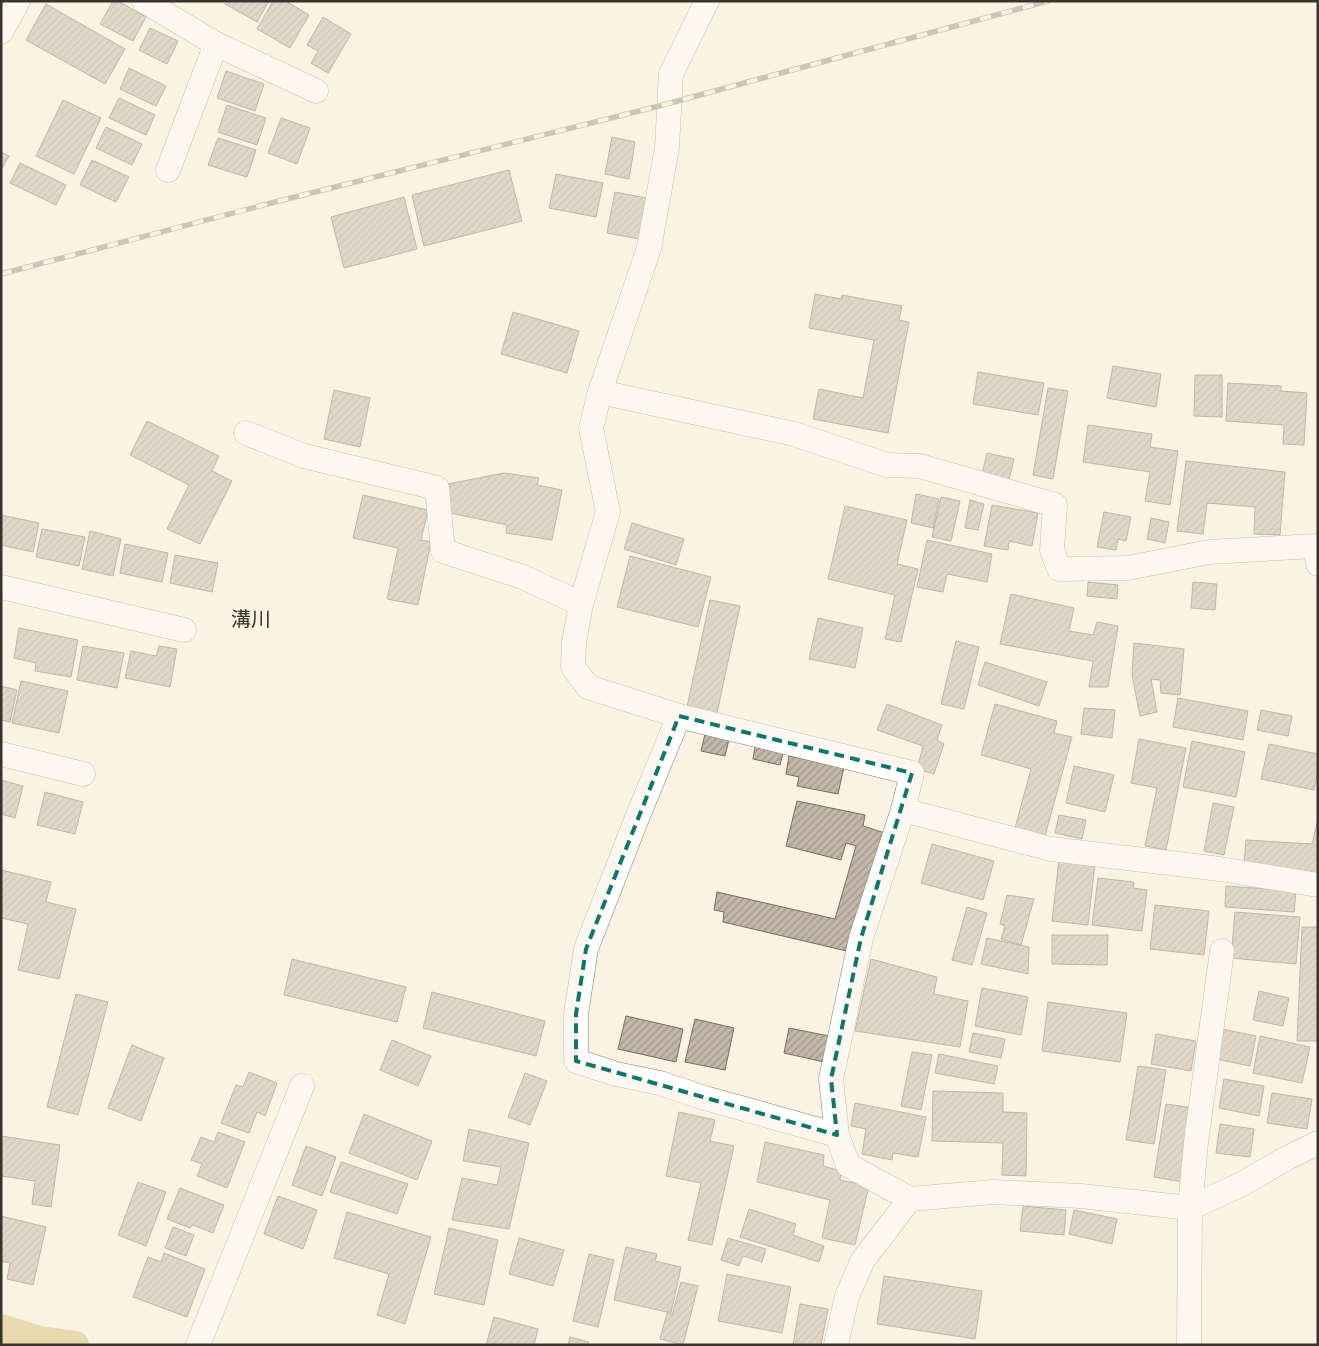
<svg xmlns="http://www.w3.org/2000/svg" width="1319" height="1346" font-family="'Golos Text','Noto Sans JP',sans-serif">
  <defs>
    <pattern id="building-hatch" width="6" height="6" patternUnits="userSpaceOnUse" patternTransform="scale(1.25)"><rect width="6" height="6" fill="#c2b7a8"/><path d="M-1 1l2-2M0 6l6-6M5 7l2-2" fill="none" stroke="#9e9689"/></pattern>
  </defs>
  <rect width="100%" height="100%" fill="#faf3e2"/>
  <g fill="url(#building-hatch)" stroke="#776e60">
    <path d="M113 1H118L146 17 133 41 100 24Z"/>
    <path d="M226 1H269L257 22 225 4Z"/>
    <path d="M273 1H286L309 15 290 48 257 29Z"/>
    <path d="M46 4 125 49 105 84 26 40Z"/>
    <path d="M323 17 351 34 328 73 311 63 318 51 307 45Z"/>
    <path d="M150 28 178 41 167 64 139 50Z"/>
    <path d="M129 68 166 86 156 106 120 89Z"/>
    <path d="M226 71 264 84 255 111 217 98Z"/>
    <path d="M119 98 155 115 146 135 109 118Z"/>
    <path d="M63 100 101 118 74 174 36 156Z"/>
    <path d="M227 105 266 118 257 145 218 132Z"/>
    <path d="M281 118 310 128 297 164 268 153Z"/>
    <path d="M106 127 142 144 132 165 96 148Z"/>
    <path d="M612 137 635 142 629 179 605 174Z"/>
    <path d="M218 138 256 150 247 177 208 165Z"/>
    <path d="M1 152 9 156 1 170Z"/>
    <path d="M92 160 129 177 116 202 80 185Z"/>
    <path d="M20 163 66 185 56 205 10 183Z"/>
    <path d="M509 170 522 221 424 246 412 195Z"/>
    <path d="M556 174 603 183 596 217 549 208Z"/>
    <path d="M615 192 646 198 639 239 607 233Z"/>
    <path d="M404 197 417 249 344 268 331 217Z"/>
    <path d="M815 294 841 299 842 295 902 306 899 320 909 322 888 433 813 419 819 389 863 398 874 340 809 328Z"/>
    <path d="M513 312 579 331 567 373 501 354Z"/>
    <path d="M1113 366 1161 374 1156 407 1107 398Z"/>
    <path d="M978 372 1044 383 1038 415 973 404Z"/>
    <path d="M1195 375H1222V417L1194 416Z"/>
    <path d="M1228 383 1281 386V391L1307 393 1304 445 1283 444 1284 425 1226 421Z"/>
    <path d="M1048 388 1068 391 1053 479 1033 475Z"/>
    <path d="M334 390 370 398 360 447 324 439Z"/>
    <path d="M147 421 219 456 212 471 232 481 200 544 167 529 189 485 130 455Z"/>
    <path d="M1088 425 1152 434 1150 447 1178 451 1170 505 1145 501 1150 472 1083 462Z"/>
    <path d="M987 453 1014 459 1009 480 982 474Z"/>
    <path d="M1186 461 1285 472 1280 535 1254 534 1255 507 1207 503 1203 534 1177 531Z"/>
    <path d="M504 473 539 478 537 485 562 490 552 540 506 533 507 525 450 513 448 484Z"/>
    <path d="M916 494 939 499 933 528 911 523Z"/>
    <path d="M363 495 428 510 421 540 431 542 418 605 387 599 398 548 353 538Z"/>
    <path d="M941 497 960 501 951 541 932 537Z"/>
    <path d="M970 500 984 504 978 530 965 528Z"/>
    <path d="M992 505 1038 513 1032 546 1009 541 1008 550 984 546Z"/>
    <path d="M845 506 907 520 897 564 918 569 901 642 885 639 895 595 828 579Z"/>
    <path d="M1104 512 1131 517 1126 541 1118 539 1116 550 1097 547Z"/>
    <path d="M1 515 39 523 33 552 1 545Z"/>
    <path d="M1151 518 1169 522 1165 543 1147 539Z"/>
    <path d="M632 523 684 539 676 565 624 549Z"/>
    <path d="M42 529 85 537 79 566 36 557Z"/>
    <path d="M90 531 121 539 113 576 82 569Z"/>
    <path d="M927 540 992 554 987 582 947 574 943 592 917 587Z"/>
    <path d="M125 544 168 553 162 582 120 573Z"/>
    <path d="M175 555 218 563 212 592 170 583Z"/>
    <path d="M630 556 711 577 698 627 617 607Z"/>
    <path d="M1088 582 1118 585 1117 599 1087 596Z"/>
    <path d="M1193 582 1217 584 1215 610 1191 608Z"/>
    <path d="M1011 594 1074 608 1069 631 1093 635 1097 622 1118 626 1108 687H1089L1093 661 1000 644Z"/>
    <path d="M710 600 740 606 717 713 687 707Z"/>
    <path d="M818 618 863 628 855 668 809 659Z"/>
    <path d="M19 628 78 640 71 677 35 671 36 663 14 658Z"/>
    <path d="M956 641 979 647 964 709 941 704Z"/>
    <path d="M1134 643 1184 649 1180 695 1161 693 1160 680 1151 679 1157 712 1140 716 1132 675Z"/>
    <path d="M83 646 124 653 117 688 77 680Z"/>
    <path d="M159 646 177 649 170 687 125 678 131 651 156 656Z"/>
    <path d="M985 662 1047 682 1039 706 978 685Z"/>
    <path d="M21 681 68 691 59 733 12 723Z"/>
    <path d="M1 686 17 690 10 722 1 720Z"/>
    <path d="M1178 698 1248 711 1243 740 1173 727Z"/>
    <path d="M887 704 942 725 937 740 944 744 934 774 917 769 923 746 877 730Z"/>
    <path d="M995 704 1057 721 1054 733 1072 737 1045 836 1015 828 1031 769 981 755Z"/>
    <path d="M1084 708 1115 710 1112 738 1081 734Z"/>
    <path d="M1261 710 1292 716 1288 736 1257 730Z"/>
    <path d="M705 734 729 739 725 756 701 751Z"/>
    <path d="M1139 739 1186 748 1166 850 1145 846 1157 788 1131 783Z"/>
    <path d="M1192 741 1245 752 1236 797 1183 787Z"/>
    <path d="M1269 744 1318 754V770L1314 790 1261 779Z"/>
    <path d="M755 747 783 753 780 765 753 759Z"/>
    <path d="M789 756 844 767 838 794 797 786 799 777 786 774Z"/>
    <path d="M1074 766 1114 775 1105 812 1066 803Z"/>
    <path d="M1 780 23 786 15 818 1 814Z"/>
    <path d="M45 792 83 802 75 834 37 825Z"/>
    <path d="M797 801 865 815 863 826 888 834 851 952 723 922 724 912 714 910 717 892 835 919 856 846 846 843 841 860 786 846Z"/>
    <path d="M1213 803 1234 807 1224 855 1204 851Z"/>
    <path d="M1059 815 1086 820 1082 839 1055 833Z"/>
    <path d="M1318 819V873L1244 865 1246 840 1312 844Z"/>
    <path d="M932 844 994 861 983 900 921 883Z"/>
    <path d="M1059 859 1095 863 1088 925 1052 921Z"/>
    <path d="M1 870 51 882 46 902 76 909 59 979 18 970 28 924 1 918Z"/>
    <path d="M1098 878 1134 882 1133 888 1147 890 1142 931 1092 925Z"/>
    <path d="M1226 886 1296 891 1294 912 1225 907Z"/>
    <path d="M1007 895 1034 899 1021 945 1001 939 1005 926 1000 924Z"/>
    <path d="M1155 905 1209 911 1204 955 1150 949Z"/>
    <path d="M967 907 987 913 972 965 952 960Z"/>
    <path d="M1235 912 1300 917 1296 964 1231 958Z"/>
    <path d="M1302 927H1318V1041H1297Z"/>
    <path d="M1052 935H1108L1107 965 1052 964Z"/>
    <path d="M987 938 1029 947 1028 974 981 964Z"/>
    <path d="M292 959 406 987 397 1022 284 995Z"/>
    <path d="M871 959 937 977 934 994 968 1001 960 1047 855 1031Z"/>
    <path d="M982 988 1028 997 1021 1035 975 1026Z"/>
    <path d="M1259 991 1289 998 1283 1026 1253 1020Z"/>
    <path d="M432 992 545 1021 536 1056 423 1028Z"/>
    <path d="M76 994 108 1002 78 1115 47 1107Z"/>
    <path d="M1048 1002 1127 1013 1120 1062 1042 1051Z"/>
    <path d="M626 1016 683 1029 676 1062 618 1049Z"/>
    <path d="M695 1019 734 1028 725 1070 685 1062Z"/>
    <path d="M789 1028 829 1036 824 1062 784 1053Z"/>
    <path d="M1222 1029 1256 1036 1250 1066 1216 1059Z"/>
    <path d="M973 1033 1005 1039 1001 1058 969 1052Z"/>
    <path d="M1156 1034 1196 1041 1191 1071 1151 1064Z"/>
    <path d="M1260 1036 1310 1047 1302 1083 1253 1073Z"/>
    <path d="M392 1040 431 1056 418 1086 380 1070Z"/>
    <path d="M132 1045 164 1058 141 1121 108 1108Z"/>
    <path d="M912 1052 932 1055 921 1110 901 1106Z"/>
    <path d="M939 1054 998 1066 994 1084 935 1073Z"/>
    <path d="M1138 1066 1166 1070 1154 1144 1126 1140Z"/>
    <path d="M249 1072 277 1083 265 1116 257 1112 249 1133 221 1123 236 1085 243 1087Z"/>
    <path d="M525 1073 547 1081 530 1125 508 1117Z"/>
    <path d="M1224 1079 1264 1086 1259 1116 1219 1108Z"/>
    <path d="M933 1091 1003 1093V1112L1027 1113 1026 1176 1002 1175 1003 1143 932 1141Z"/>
    <path d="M1272 1093 1312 1099 1307 1129 1267 1123Z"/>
    <path d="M855 1103 926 1117 918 1157 893 1153 892 1160 862 1154 866 1129 851 1126Z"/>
    <path d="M1166 1104 1194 1108 1182 1182 1154 1177Z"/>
    <path d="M679 1112 715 1120 710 1141 734 1146 712 1245 688 1240 701 1183 666 1176Z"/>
    <path d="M364 1114 432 1141 417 1180 349 1153Z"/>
    <path d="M1220 1124 1254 1129 1250 1157 1216 1153Z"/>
    <path d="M469 1129 529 1143 509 1229 452 1220 462 1178 497 1185 501 1167 463 1161Z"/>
    <path d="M218 1132 245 1142 227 1188 197 1176 202 1164 191 1160 201 1137 214 1142Z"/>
    <path d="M1 1136 60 1145 51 1207 32 1204 35 1181 1 1176Z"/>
    <path d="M765 1142 824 1155 823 1166 841 1171 840 1180 869 1186 855 1245 822 1238 830 1200 757 1182Z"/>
    <path d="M306 1146 336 1157 322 1196 292 1185Z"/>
    <path d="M341 1162 408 1184 397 1214 330 1192Z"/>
    <path d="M138 1182 166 1192 146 1246 118 1235Z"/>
    <path d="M180 1188 224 1205 213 1233 193 1225 190 1228 167 1219Z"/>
    <path d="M278 1196 317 1210 303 1249 264 1234Z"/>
    <path d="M1023 1206 1066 1210 1064 1235 1020 1231Z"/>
    <path d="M749 1209 796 1224 793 1235 824 1246 819 1262 740 1237Z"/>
    <path d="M1074 1210 1117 1219 1112 1244 1069 1234Z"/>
    <path d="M347 1212 431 1237 405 1324 377 1315 389 1274 334 1258Z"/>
    <path d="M1 1216 46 1227 33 1285 7 1279 10 1263 1 1261Z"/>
    <path d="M173 1227 194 1235 186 1256 165 1248Z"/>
    <path d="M449 1228 498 1240 484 1305 434 1294Z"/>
    <path d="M519 1238 564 1250 553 1286 509 1274Z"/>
    <path d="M728 1238 766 1249 762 1262 743 1256 739 1266 721 1260Z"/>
    <path d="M626 1247 657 1254 655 1261 681 1267 671 1313 614 1300Z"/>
    <path d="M164 1253 205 1269 187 1317 133 1297 148 1257 161 1262Z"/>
    <path d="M589 1254 614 1260 598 1327 573 1321Z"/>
    <path d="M727 1274 791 1287 782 1333 718 1321Z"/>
    <path d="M884 1276 982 1291 975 1339 877 1324Z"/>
    <path d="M681 1282 698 1286 683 1345 660 1339 667 1313 672 1315Z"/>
    <path d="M800 1304 828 1309 821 1345H793Z"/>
    <path d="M494 1317 538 1329 534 1345H486Z"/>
    <path d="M570 1337 589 1342 588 1345H568Z"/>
  </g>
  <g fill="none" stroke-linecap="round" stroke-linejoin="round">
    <defs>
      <g id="minor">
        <path d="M144 1 216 44 316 91"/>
        <path d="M707 1 671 74 667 148 649 248 600 392 591 428 608 512 581 604 574 643 573 667 588 687 679 716 912 773 903 810 861 938 831 1079 837 1135 848 1165 910 1199 993 1192 1081 1196 1190 1208 1240 1185 1287 1158 1318 1143"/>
        <path d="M1 32 18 1"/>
        <path d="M168 170 216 44"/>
        <path d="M600 392 794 434 887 465 920 466 1055 505 1052 550 1059 569 1128 568 1209 552 1315 546 1318 564"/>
        <path d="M246 433 304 456 437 488 443 551 523 577 581 604"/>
        <path d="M1 587 184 630"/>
        <path d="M679 716 635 823 586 949 576 1014V1061L616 1074 660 1083 705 1098 837 1135"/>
        <path d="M1 754 83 774"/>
        <path d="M903 810 1051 849 1220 869 1318 885"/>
        <path d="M198 1345 302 1086"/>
        <path d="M836 1345 847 1296 863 1260 910 1199"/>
        <path d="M1189 1345 1190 1208 1196 1142 1222 951"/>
      </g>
      <path id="primary" d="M1 1328 39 1340 75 1345"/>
    </defs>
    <use href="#minor" stroke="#878171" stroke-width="25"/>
    <use href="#primary" stroke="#dbdad9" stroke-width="29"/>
    <use href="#minor" stroke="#fff" stroke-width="24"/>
    <use href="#primary" stroke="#d2bc6e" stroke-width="28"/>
    <defs>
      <path id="rail" d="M1 274 275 202 659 106 1048 1"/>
    </defs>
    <use href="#rail" stroke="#959084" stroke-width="5.5"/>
    <use href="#rail" stroke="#faf3e2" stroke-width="4" stroke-dasharray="11" stroke-linecap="butt"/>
  </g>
  <path d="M0 0H1319V1346H0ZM679 716 912 773 861 938 831 1079 837 1135 576 1061V1014L586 949Z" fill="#faf3e2" fill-opacity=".55" fill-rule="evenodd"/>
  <path fill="none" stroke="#0f766e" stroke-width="4" stroke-dasharray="10 6" stroke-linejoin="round" d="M679 716 912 773 861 938 831 1079 837 1135 576 1061V1014L586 949Z"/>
  <g text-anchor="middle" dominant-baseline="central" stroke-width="4" stroke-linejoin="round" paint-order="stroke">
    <g font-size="20" fill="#37342d" stroke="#faf3e2">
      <text x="251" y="618">溝川</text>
    </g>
  </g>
  <rect width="1319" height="1346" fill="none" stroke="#37342d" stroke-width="5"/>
</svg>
